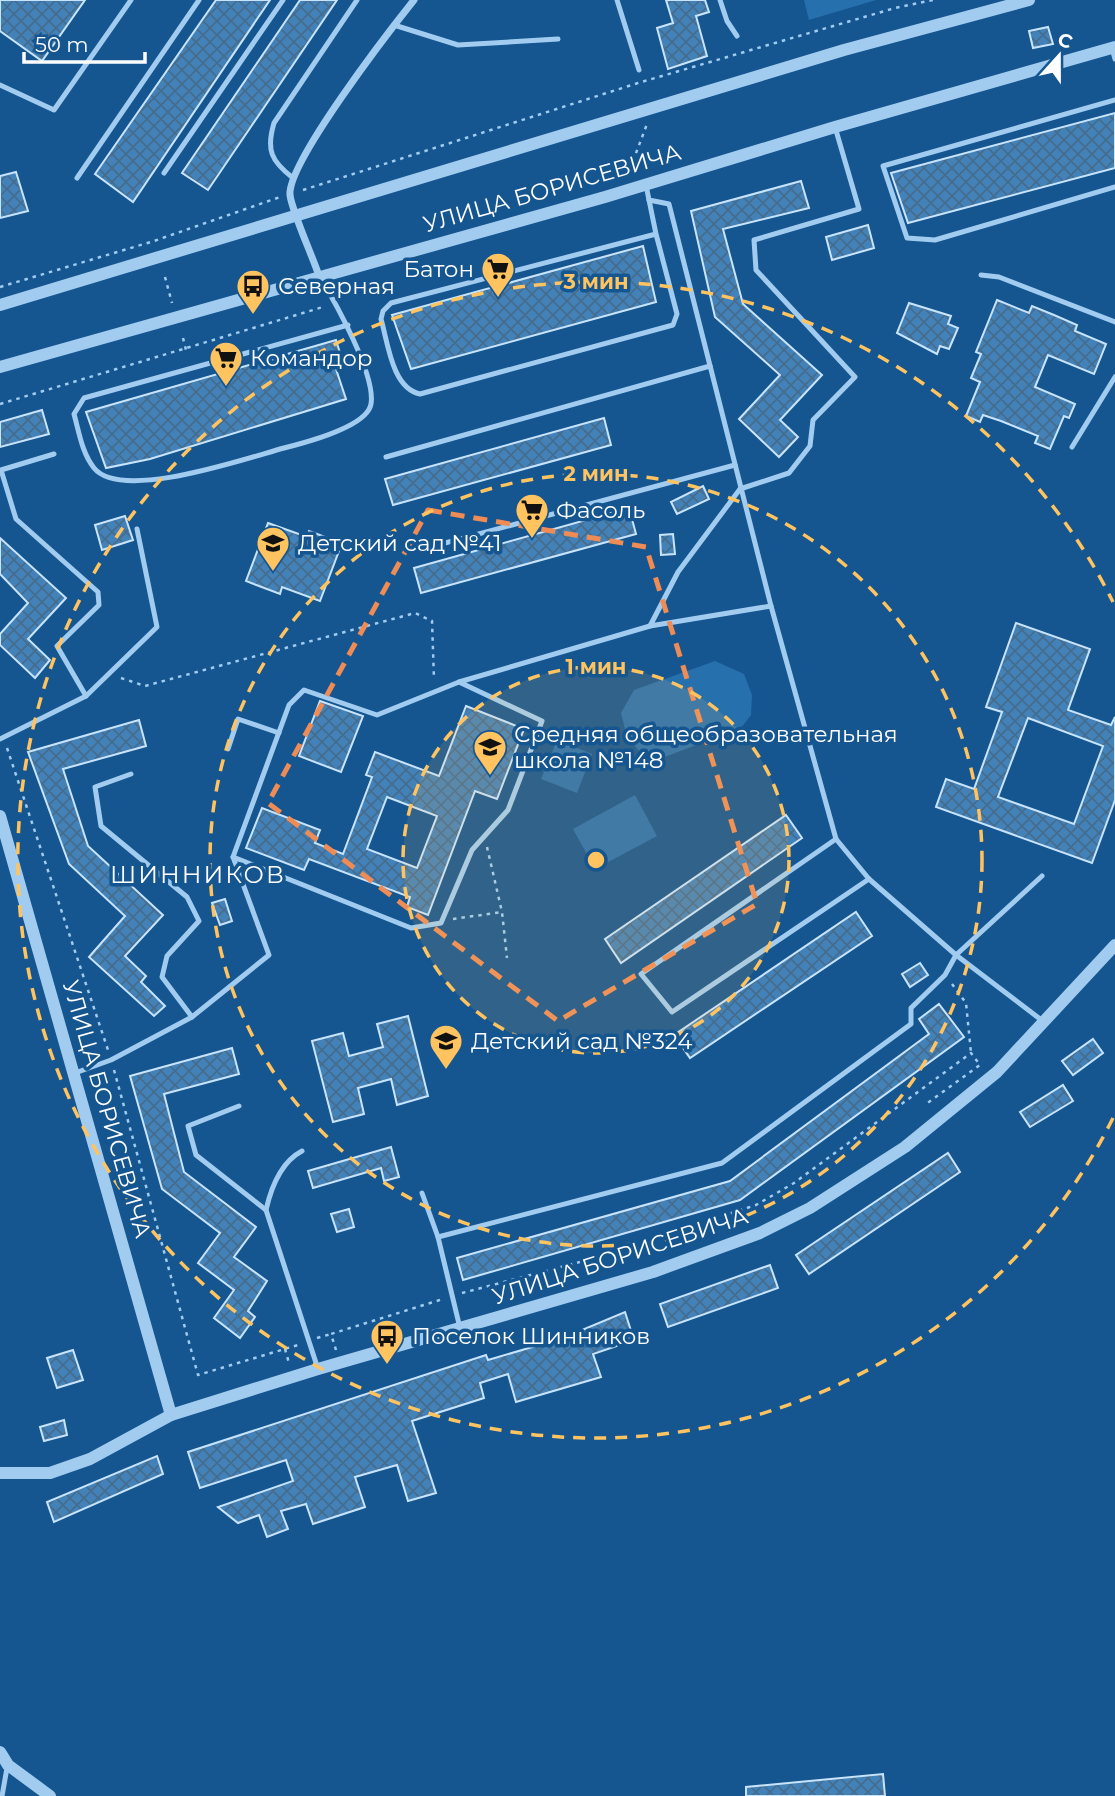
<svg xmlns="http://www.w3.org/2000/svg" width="1115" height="1796" font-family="Montserrat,sans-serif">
  <defs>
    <pattern id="building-cross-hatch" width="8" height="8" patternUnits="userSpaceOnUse" patternTransform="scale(1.75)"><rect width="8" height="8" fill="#4282b9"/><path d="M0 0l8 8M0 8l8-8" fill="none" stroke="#466c8d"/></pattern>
  </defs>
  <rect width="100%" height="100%" fill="#155690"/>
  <g fill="#2770ae">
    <path d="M804 0H876L809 20Z"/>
    <path d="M715 661 744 674 752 695 751 715 741 728 662 758 638 750 626 733 621 713 634 690Z"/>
    <path d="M557 740 592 754 577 793 541 779Z"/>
    <path d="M635 795 657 836 595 869 573 829Z"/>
  </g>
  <g fill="url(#building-cross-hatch)" stroke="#c8e4fc" stroke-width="2" fill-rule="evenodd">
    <path d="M0 0H85L42 61 0 31Z"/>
    <path d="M216 0H270L133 202 95 174Z"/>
    <path d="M300 0H337L208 190 182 173Z"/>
    <path d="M666 0H705L709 12 696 16 707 56 668 69 657 28 673 23Z"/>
    <path d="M1048 27 1053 44 1033 48 1029 31Z"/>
    <path d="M1115 113V168L908 223 891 173Z"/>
    <path d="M16 172 28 211 0 218V176Z"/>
    <path d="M801 181 809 208 723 229 743 304 822 375 780 420 798 437 779 457 739 419 780 375 715 317 691 211Z"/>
    <path d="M868 225 874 248 832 260 826 237Z"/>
    <path d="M643 246 656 302 411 369 392 315Z"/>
    <path d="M997 300 1029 313 1032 306 1054 315 1077 325 1075 331 1106 344 1094 374 1048 355 1035 387 1075 404 1069 418 1064 416 1050 449 1035 443 1038 436 1001 421 983 415 980 422 966 416 980 382 971 378 981 354 976 352Z"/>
    <path d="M909 303 951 316 948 324 958 328 949 349 940 346 937 354 897 333Z"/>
    <path d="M336 340 344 366 336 369 346 399 150 459 106 468 86 412Z"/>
    <path d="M42 410 49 434 0 447V422Z"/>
    <path d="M604 418 611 445 393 505 385 479Z"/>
    <path d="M703 486 709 499 677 514 671 502Z"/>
    <path d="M629 508 636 534 421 593 414 568Z"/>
    <path d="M125 516 133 540 102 550 95 525Z"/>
    <path d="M268 523 307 537 309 531 342 543 320 601 282 587 280 594 246 581Z"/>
    <path d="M673 534 675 554 661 555 660 535Z"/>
    <path d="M0 538 66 598 28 639 50 660 35 678 0 645V634L28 603 0 574Z"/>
    <path d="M1016 623 1090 649 1068 710 1111 725 1115 717V800L1092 863 936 807 946 779 974 789 1002 712 986 707ZM1028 718 1103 746 1074 824 998 797Z"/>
    <path d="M320 701 363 716 341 772 299 756Z"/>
    <path d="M466 706 524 729 497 799 475 791 428 915 407 907 410 897 309 859 304 870 246 848 262 808 320 830 315 843 343 854 372 777 366 775 375 752 439 776ZM387 797 437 816 417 868 367 849Z"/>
    <path d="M139 720 146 746 63 769 88 846 163 915 125 956 146 976 141 982 165 1006 154 1016 89 957 125 916 69 864 28 752Z"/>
    <path d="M786 815 802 838 621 963 605 939Z"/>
    <path d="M225 899 232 921 220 925 212 903Z"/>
    <path d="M856 912 872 936 690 1058 674 1035Z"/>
    <path d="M920 963 928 975 910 987 902 974Z"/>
    <path d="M939 1004 964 1037 740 1200 463 1280 457 1258 730 1181 929 1034 919 1019Z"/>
    <path d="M408 1016 428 1096 397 1105 391 1079 358 1088 364 1114 333 1122 312 1041 343 1033 349 1056 383 1047 377 1024Z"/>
    <path d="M1093 1039 1103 1053 1073 1075 1062 1061Z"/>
    <path d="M232 1048 239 1074 164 1094 184 1172 256 1227 234 1257 267 1281 248 1311 255 1317 240 1338 214 1318 234 1290 198 1263 220 1233 162 1189 130 1076Z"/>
    <path d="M1063 1085 1073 1101 1030 1127 1020 1112Z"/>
    <path d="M391 1147 399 1177 384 1181 381 1168 313 1188 308 1171Z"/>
    <path d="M948 1153 960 1172 809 1274 796 1255Z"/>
    <path d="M349 1209 354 1227 337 1232 331 1214Z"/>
    <path d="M770 1265 778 1288 668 1327 660 1304Z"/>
    <path d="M625 1312 634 1340 593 1354 601 1377 516 1402 508 1374 480 1383 484 1398 412 1421 436 1493 408 1501 397 1465 355 1477 365 1507 313 1524 306 1504 281 1511 288 1529 267 1537 259 1515 238 1523 218 1507 293 1481 286 1460 200 1488 188 1452 486 1355 488 1360 563 1338Z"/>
    <path d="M73 1350 83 1380 57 1388 47 1358Z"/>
    <path d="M64 1420 67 1435 44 1441 40 1427Z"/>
    <path d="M157 1456 163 1474 54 1522 47 1502Z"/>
    <path d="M883 1774 885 1796H746V1787Z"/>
  </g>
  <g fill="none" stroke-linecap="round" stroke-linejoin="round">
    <g stroke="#a1ccf0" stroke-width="2.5" stroke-dasharray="3.5 5" stroke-linecap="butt">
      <path d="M607 180 630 169 647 124"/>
      <path d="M303 190 638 83 895 8 933 0"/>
      <path d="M165 277 172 303"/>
      <path d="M0 287 154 241 280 197"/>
      <path d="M183 338 186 350"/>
      <path d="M0 404 323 307"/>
      <path d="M121 678 145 686 415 613 432 621 434 679"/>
      <path d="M7 748 108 1050"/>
      <path d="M487 847 502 912 507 958"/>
      <path d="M453 919 502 912"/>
      <path d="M952 984 966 1003 971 1053"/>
      <path d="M114 1070 198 1375 298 1345"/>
      <path d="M462 1293 595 1258 756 1205 794 1183 971 1053 980 1065 926 1104"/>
      <path d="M317 1338 331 1334"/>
      <path d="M285 1349 289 1363"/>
      <path d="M336 1350 331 1334 443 1299"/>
    </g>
    <g stroke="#a1ccf0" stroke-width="5">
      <path d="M617 0 639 70"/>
      <path d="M720 0 727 21 737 36"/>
      <path d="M394 25 458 45 558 39"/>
      <path d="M1112 48 1115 59"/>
      <path d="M0 85 54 110 131 0"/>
      <path d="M1115 100 883 166 907 238 935 240 1115 187"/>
      <path d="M164 173 283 0"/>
      <path d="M77 178 199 0"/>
      <path d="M293 178C271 161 266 150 274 123L357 0"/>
      <path d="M646 185 649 200 669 204 771 606 836 839 869 879 956 955 1044 1022"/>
      <path d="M649 200 656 234 391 303 383 311 381 319C388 343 392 388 420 394L673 325 677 314 656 234"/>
      <path d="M981 275 999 277 1115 322"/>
      <path d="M320 277C335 302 376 375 371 404 367 427 304 443 284 448 247 458 121 502 94 468 82 453 79 432 74 414L84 398 348 325"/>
      <path d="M1072 447 1115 377"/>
      <path d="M386 457 710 366"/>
      <path d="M419 550 735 465"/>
      <path d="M771 606 650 626 678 572 740 489 789 473 810 446 813 420 855 377 756 270 754 240 859 209 835 127"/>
      <path d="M86 696 157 627 137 529"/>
      <path d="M0 739 86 696 57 646 99 605 98 592 16 519 1 470 54 454"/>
      <path d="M228 749 238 719 279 733"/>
      <path d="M836 839 641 974 672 1012 869 879"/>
      <path d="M233 857 411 928 441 923 472 850 508 810 542 721 459 682 650 626"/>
      <path d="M192 1017 269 955 233 857 289 705 304 690 377 715 459 682"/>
      <path d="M75 1073 111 1060 192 1017 162 977 167 956 199 921 187 897 101 826 95 787 131 774"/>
      <path d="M239 1106 188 1126 196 1155 266 1210 318 1369"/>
      <path d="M422 1193 438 1237 460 1328"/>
      <path d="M266 1210C271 1188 281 1162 302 1151"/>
      <path d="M438 1237 722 1163 911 1024V1008L945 975 956 955 1042 876"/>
      <path d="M2 1796 7 1768"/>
    </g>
    <path stroke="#a1ccf0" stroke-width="7" d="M319 276C313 257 292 212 290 195 287 163 390 30 414 0"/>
    <g stroke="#a1ccf0" stroke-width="12">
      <path d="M0 305 844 50 1029 0"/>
      <path d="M0 367 605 197 835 127 1115 47"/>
      <path d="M0 816 171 1415"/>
      <path d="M0 1473H50L90 1459 171 1415 318 1369 653 1272 760 1233 810 1208 905 1147 997 1072 1115 945"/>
      <path d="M0 1752 8 1765 50 1796"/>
    </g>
  </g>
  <path fill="none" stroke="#ef8b55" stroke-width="5" stroke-dasharray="14 9" stroke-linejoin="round" d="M428 510 646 547 757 904 558 1021 268 803Z"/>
  <circle cx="596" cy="860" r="193" fill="#ffc360" fill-opacity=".12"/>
  <g fill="none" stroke="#ffc360" stroke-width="3.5" stroke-dasharray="12 9">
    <circle cx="596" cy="860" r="193"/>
    <circle cx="596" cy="860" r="386"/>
    <path d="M1113 1118A578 578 0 1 1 1113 602"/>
  </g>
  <defs>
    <symbol id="supermarket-pin" viewBox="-11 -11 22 30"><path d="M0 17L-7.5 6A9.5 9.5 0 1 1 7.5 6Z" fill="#ffc360" stroke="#155690"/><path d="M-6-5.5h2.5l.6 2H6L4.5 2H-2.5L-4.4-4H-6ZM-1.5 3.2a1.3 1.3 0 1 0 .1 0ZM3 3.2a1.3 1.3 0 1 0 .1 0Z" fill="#111"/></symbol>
    <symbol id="bus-pin" viewBox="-11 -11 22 30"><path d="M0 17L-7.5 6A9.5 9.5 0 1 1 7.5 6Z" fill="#ffc360" stroke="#155690"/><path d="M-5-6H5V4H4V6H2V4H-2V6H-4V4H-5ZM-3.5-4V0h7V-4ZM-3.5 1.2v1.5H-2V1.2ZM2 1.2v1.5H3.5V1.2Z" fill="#111"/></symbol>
    <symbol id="school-pin" viewBox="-11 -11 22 30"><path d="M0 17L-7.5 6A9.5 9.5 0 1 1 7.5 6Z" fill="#ffc360" stroke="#155690"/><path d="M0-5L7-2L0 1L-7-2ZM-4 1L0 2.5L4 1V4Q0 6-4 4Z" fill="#111"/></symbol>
  </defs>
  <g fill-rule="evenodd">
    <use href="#supermarket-pin" x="479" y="250" width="38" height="52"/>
    <use href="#bus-pin" x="234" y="267" width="38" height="52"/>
    <use href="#supermarket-pin" x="207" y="339" width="38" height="52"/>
    <use href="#supermarket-pin" x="513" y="491" width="38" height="52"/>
    <use href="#school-pin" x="254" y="524" width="38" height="52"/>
    <use href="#school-pin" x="471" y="728" width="38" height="52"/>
    <use href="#school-pin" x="427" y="1022" width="38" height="52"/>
    <use href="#bus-pin" x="368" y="1317" width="38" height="52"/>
  </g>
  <g text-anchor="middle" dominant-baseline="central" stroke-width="7" stroke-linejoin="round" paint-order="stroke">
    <g font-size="23" fill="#fff" stroke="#155690">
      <text transform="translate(552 188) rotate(-16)">УЛИЦА БОРИСЕВИЧА</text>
      <text transform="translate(107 1109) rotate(74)">УЛИЦА БОРИСЕВИЧА</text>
      <text transform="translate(620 1256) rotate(-18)">УЛИЦА БОРИСЕВИЧА</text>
    </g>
    <g font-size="23" fill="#fff" stroke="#155690" text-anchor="start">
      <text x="474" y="269" text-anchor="end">Батон</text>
      <text x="278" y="286">Северная</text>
      <text x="250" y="358">Командор</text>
      <text x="556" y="510">Фасоль</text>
      <text x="298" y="543">Детский сад №41</text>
      <text x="514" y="734">Средняя общеобразовательная<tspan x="514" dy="26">школа №148</tspan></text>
      <text x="471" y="1041">Детский сад №324</text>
      <text x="412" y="1336">Поселок Шинников</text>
    </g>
    <g font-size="24" letter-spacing="2" fill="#fff" stroke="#155690">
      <text x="198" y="874">ШИННИКОВ</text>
    </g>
  </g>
  <circle cx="596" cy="860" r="10" fill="#ffc360" stroke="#155690" stroke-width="3.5"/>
  <g font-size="21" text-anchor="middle" font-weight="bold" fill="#ffc360" stroke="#155690" stroke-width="7" stroke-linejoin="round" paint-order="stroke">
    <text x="596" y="289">3 мин</text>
    <text x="596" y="481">2 мин</text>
    <text x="596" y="674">1 мин</text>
  </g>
  <g transform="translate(1059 56) rotate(21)" stroke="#155690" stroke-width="5" paint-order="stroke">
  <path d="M0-5L12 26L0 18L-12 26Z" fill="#ffffff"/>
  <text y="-10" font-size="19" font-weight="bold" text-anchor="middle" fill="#ffffff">С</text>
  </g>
  <path d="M24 52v10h121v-10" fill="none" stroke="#ffffff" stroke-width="3.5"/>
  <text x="35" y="52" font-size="21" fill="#ffffff" stroke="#155690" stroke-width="5" paint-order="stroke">50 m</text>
</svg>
